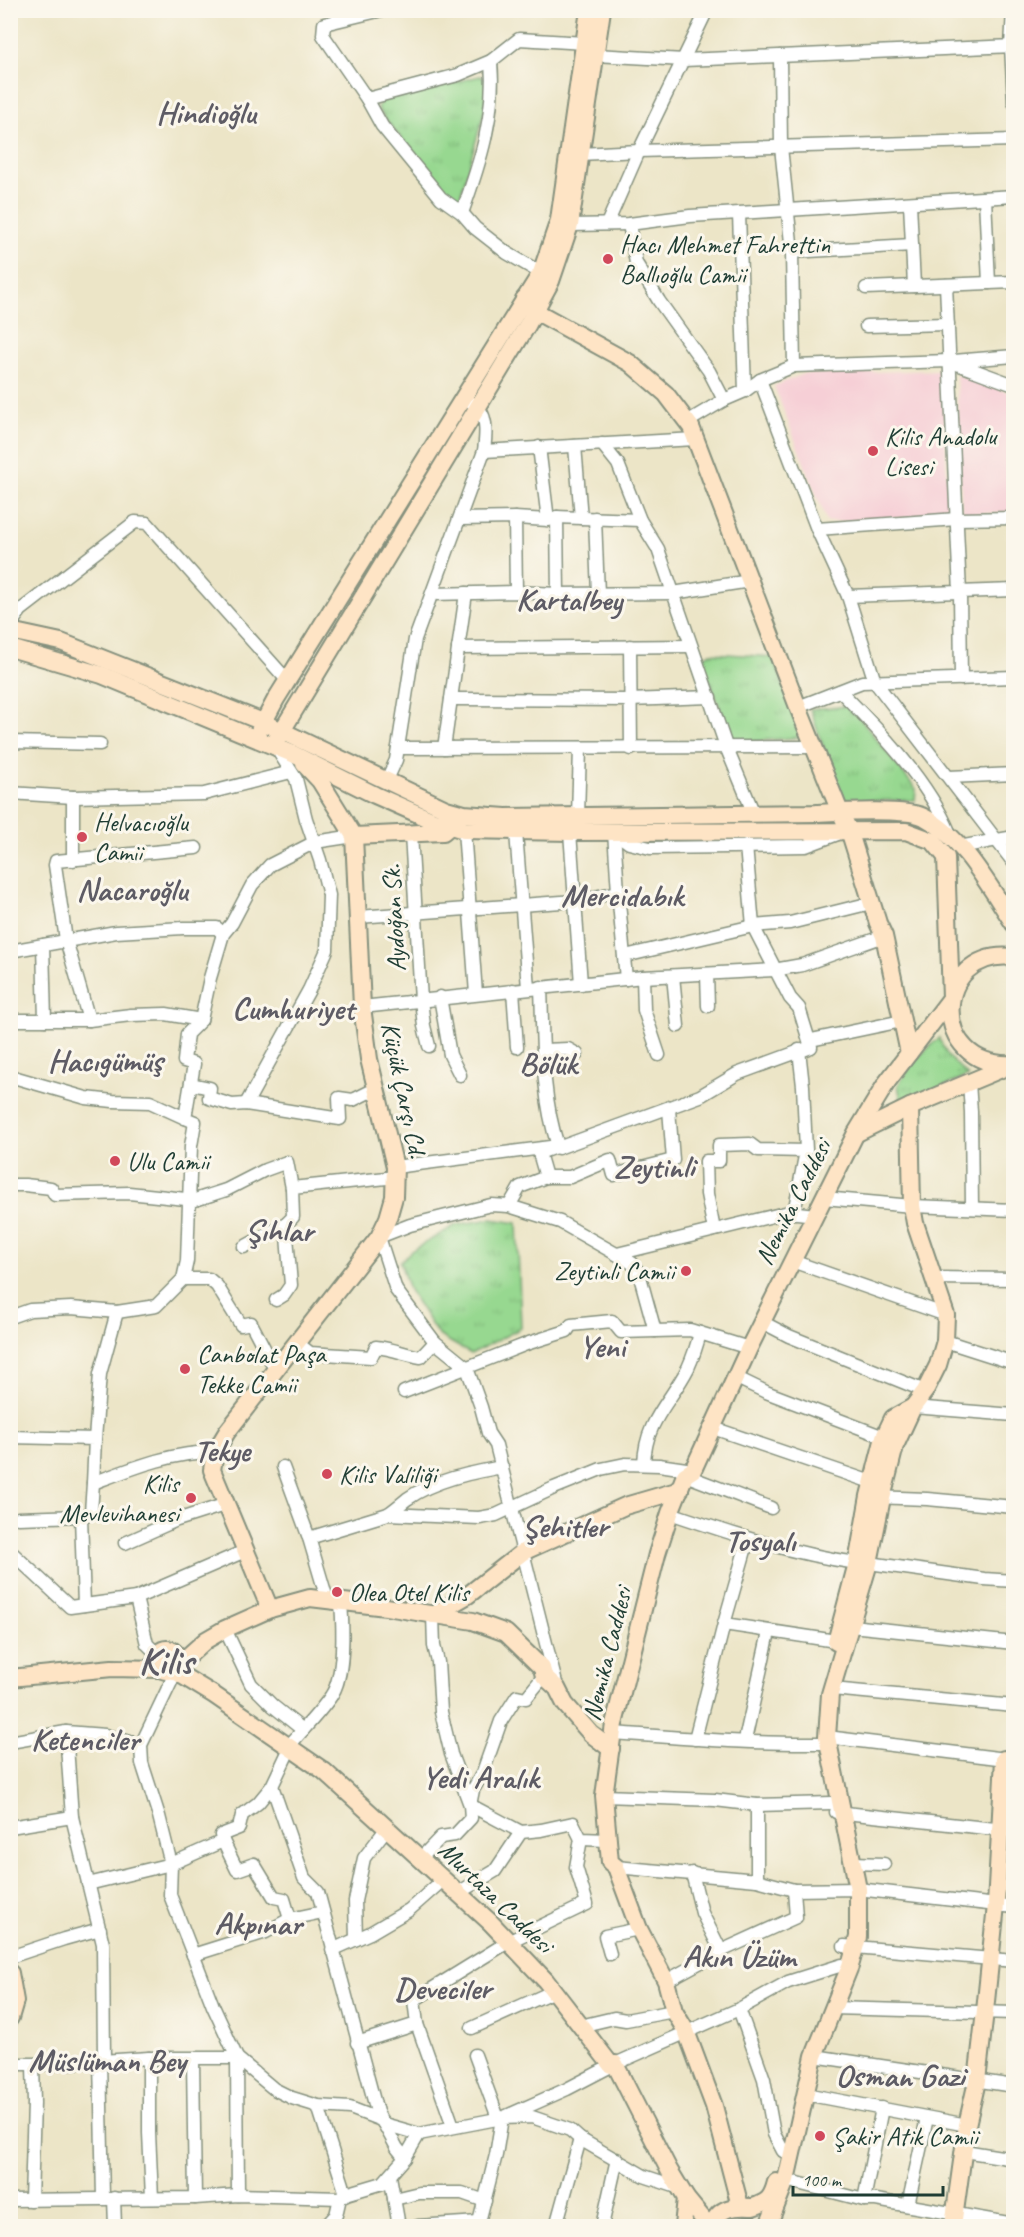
<svg xmlns="http://www.w3.org/2000/svg" width="1024" height="2237" font-family="Caveat,sans-serif">
  <defs>
    <pattern id="grass-tufts" width="24" height="20" patternUnits="userSpaceOnUse" patternTransform="scale(1.5)"><rect width="24" height="20" fill="#97d890"/><path d="M3 7l-1-3M5 7V3M7 7l1-3M15 17l-1-3M17 17v-4M19 17l1-3" fill="none" stroke="#82ba7d"/></pattern>
  </defs>
  <rect width="100%" height="100%" fill="#fbf7ec"/>
  <filter id="ink" filterUnits="userSpaceOnUse"><feTurbulence type="fractalNoise" baseFrequency=".0167" numOctaves="2"/><feDisplacementMap in="SourceGraphic" scale="12" xChannelSelector="R" yChannelSelector="G"/><feConvolveMatrix kernelMatrix="1 2 1 2 8 2 1 2 1" color-interpolation-filters="sRGB"/></filter>
  <filter id="wash" filterUnits="userSpaceOnUse"><feTurbulence type="fractalNoise" baseFrequency=".008" numOctaves="4" result="noise"/><feDisplacementMap in="SourceGraphic" scale="24" xChannelSelector="R" yChannelSelector="G"/><feGaussianBlur stdDeviation="1.35" result="paint"/><feColorMatrix in="noise" values="0 0 0 0 0 0 0 0 0 0 0 0 0 0 0 0 0 1.4 0 .05"/><feComposite in="paint" operator="in"/></filter>
  <g filter="url(#wash)">
    <rect width="100%" height="100%" fill="#ece5c7"/>
    <g fill="#f6cfd6">
      <path d="M943 370 948 516 827 522 774 386 803 374Z"/>
      <path d="M956 374 1013 394V512L962 514Z"/>
    </g>
    <g fill="url(#grass-tufts)" stroke="#5b8a62" stroke-width="1.5">
      <path d="M480 76 486 79 485 109 460 197H451L444 191 379 111 378 106 383 100Z"/>
      <path d="M711 653 773 657 803 737 733 743 702 660 705 656Z"/>
      <path d="M850 706 916 789 915 800 842 801 810 709Z"/>
      <path d="M939 1038 948 1056 968 1076 905 1103 901 1101 898 1085 914 1061Z"/>
      <path d="M491 1219 517 1223 521 1328 471 1354 438 1335 409 1290 400 1262 411 1251 456 1225Z"/>
    </g>
  </g>
  <g filter="url(#ink)">
    <g fill="none" stroke-linecap="round" stroke-linejoin="round">
      <defs>
        <g id="street">
          <path d="M382 10 324 24 323 35 367 99 382 126 441 198 462 213 475 228 507 253 541 273"/>
          <path d="M1013 10 1011 46 1014 103"/>
          <path d="M595 55 684 60 1014 46"/>
          <path d="M780 56 781 147 792 252 794 366"/>
          <path d="M367 99 458 75 491 61 519 39 585 43"/>
          <path d="M580 154 639 151 1014 140"/>
          <path d="M985 198 989 283"/>
          <path d="M910 203 914 286"/>
          <path d="M462 213C480 163 496 114 491 61"/>
          <path d="M739 214 745 391"/>
          <path d="M607 224 639 151 707 10"/>
          <path d="M629 224 636 263 659 301 709 371 724 400"/>
          <path d="M570 225 629 224 690 216 1014 196"/>
          <path d="M792 252 912 245"/>
          <path d="M946 285 960 593 961 679"/>
          <path d="M866 288 1014 282"/>
          <path d="M866 326 948 324"/>
          <path d="M954 361 1014 356"/>
          <path d="M760 380 817 529 848 596 875 682 1014 863"/>
          <path d="M687 422 724 400 745 391 760 380 794 366 949 361 1014 385"/>
          <path d="M602 444 618 464 640 520 658 549 727 749 754 814"/>
          <path d="M575 446 581 518"/>
          <path d="M539 447 548 520"/>
          <path d="M484 451 695 439"/>
          <path d="M557 517 558 594"/>
          <path d="M515 518 516 592"/>
          <path d="M595 518 598 594"/>
          <path d="M460 519 515 518 548 520 557 517 581 518 640 520"/>
          <path d="M817 529 957 519 1014 518"/>
          <path d="M433 594 516 592 558 594 673 593 750 581"/>
          <path d="M848 596 1014 590"/>
          <path d="M10 625 21 610 135 522 147 523 287 680"/>
          <path d="M630 646 631 749"/>
          <path d="M458 648 691 646"/>
          <path d="M840 691C880 731 929 782 950 834"/>
          <path d="M451 699 629 700 710 697"/>
          <path d="M798 707 862 682 1014 677"/>
          <path d="M10 742 100 744"/>
          <path d="M398 748 814 747"/>
          <path d="M444 748 466 593"/>
          <path d="M949 777 1014 774"/>
          <path d="M386 782 396 760 415 639 484 451C486 434 489 413 472 403"/>
          <path d="M10 793 73 797 204 794 291 772"/>
          <path d="M73 797V860"/>
          <path d="M578 816 580 748"/>
          <path d="M464 830 476 994"/>
          <path d="M516 832 528 988"/>
          <path d="M570 832 581 984"/>
          <path d="M614 832 629 843 650 848 806 846 838 834"/>
          <path d="M614 832 618 892 626 979"/>
          <path d="M411 834 421 1000 424 1026 429 1046"/>
          <path d="M959 847 1014 837"/>
          <path d="M358 917 575 901 618 892"/>
          <path d="M43 945 45 1020"/>
          <path d="M10 951 116 932 183 928H217L223 934"/>
          <path d="M625 956 753 926 790 923 871 903"/>
          <path d="M707 974 708 1006"/>
          <path d="M673 976 678 1026"/>
          <path d="M643 977 644 1010 659 1055"/>
          <path d="M541 987C543 1040 541 1095 558 1146L539 1153 546 1177"/>
          <path d="M513 990 517 1047"/>
          <path d="M440 997 450 1055 460 1075"/>
          <path d="M362 1007 643 977 774 970 802 965 884 936"/>
          <path d="M10 1020H89L131 1015 166 1014 201 1020"/>
          <path d="M89 1020 66 940 55 865 56 861 196 848"/>
          <path d="M811 1040 902 1021"/>
          <path d="M544 1050 568 1049 577 1054"/>
          <path d="M10 1076 86 1098 113 1101 150 1102 185 1118"/>
          <path d="M969 1082 971 1112 972 1208"/>
          <path d="M191 1084 210 1088 209 1098 232 1105 246 1104 340 1119 339 1098 353 1100 369 1092 377 1096"/>
          <path d="M246 1104 309 990 327 950 329 895 320 860 306 819 296 779 275 746"/>
          <path d="M395 1167 558 1146V1148L700 1096 737 1074 811 1047 799 1008 790 998 753 926 746 846"/>
          <path d="M10 1185H25L51 1188 55 1195 129 1193 195 1200 226 1190 265 1170 287 1162 292 1188"/>
          <path d="M824 1198 912 1206 1014 1210"/>
          <path d="M509 1206 520 1187 546 1177H570L610 1160 614 1175 673 1160 669 1109"/>
          <path d="M794 1213 806 1151 803 1086 799 1050"/>
          <path d="M714 1230 707 1194 706 1161H719V1145L750 1144 758 1150 806 1151"/>
          <path d="M244 1247 286 1224 293 1217 292 1188 396 1177"/>
          <path d="M617 1254 789 1212 815 1215"/>
          <path d="M792 1261 946 1315"/>
          <path d="M935 1278 1014 1279"/>
          <path d="M183 1279H209L217 1286 241 1325 251 1323 276 1371"/>
          <path d="M276 1300 284 1295 291 1285 286 1224"/>
          <path d="M10 1317 30 1310 71 1308 117 1312 156 1306 183 1279 187 1261 191 1146 195 1122 185 1118 194 1064 184 1061 187 1034 201 1020 210 978 223 934 232 923 252 885 270 865 315 842 354 836"/>
          <path d="M762 1322 789 1336 925 1391"/>
          <path d="M945 1341 1014 1363"/>
          <path d="M296 1342 310 1353 371 1357 376 1347C394 1349 404 1354 421 1357L435 1342"/>
          <path d="M735 1377 766 1392 884 1437"/>
          <path d="M404 1392 529 1343 567 1331 571 1325 612 1321 621 1332 690 1330 749 1348"/>
          <path d="M913 1407 1014 1415"/>
          <path d="M713 1428 880 1485"/>
          <path d="M10 1437 95 1439 93 1483C133 1468 172 1452 215 1452"/>
          <path d="M95 1439 100 1374 117 1312"/>
          <path d="M644 1464C645 1421 670 1403 688 1368 693 1357 697 1345 700 1333"/>
          <path d="M283 1467 309 1538 327 1599"/>
          <path d="M685 1475 771 1508"/>
          <path d="M874 1497 927 1499 1014 1507"/>
          <path d="M670 1513C732 1534 792 1554 857 1563"/>
          <path d="M388 1514C395 1509 401 1504 407 1499 434 1480 470 1473 502 1467"/>
          <path d="M18 1518 81 1516"/>
          <path d="M309 1538 388 1514 479 1518 496 1515 554 1488 601 1469 625 1464 659 1465 693 1470"/>
          <path d="M125 1543 177 1520 224 1505"/>
          <path d="M10 1551 70 1607 136 1598 147 1644 157 1654"/>
          <path d="M869 1563 984 1579 1014 1581"/>
          <path d="M136 1598 245 1551"/>
          <path d="M84 1605 81 1516 89 1514 91 1512 93 1483"/>
          <path d="M433 1615 434 1646 438 1662 441 1712 451 1754 470 1805 521 1832"/>
          <path d="M724 1624 836 1641"/>
          <path d="M851 1626 1014 1643"/>
          <path d="M225 1629 251 1684 273 1706 303 1730"/>
          <path d="M173 1670 171 1682 141 1745 142 1763 159 1816 171 1864 170 1895 213 2006 237 2058 238 2195"/>
          <path d="M557 1687 496 1445 488 1433 481 1407 467 1368 435 1342 396 1290 379 1237 410 1225 491 1205 509 1206 560 1222 632 1263 639 1273 655 1331"/>
          <path d="M832 1689 1014 1706"/>
          <path d="M66 1732 72 1817 103 1944 104 2060"/>
          <path d="M613 1733C682 1738 752 1744 821 1743"/>
          <path d="M827 1737 1014 1760"/>
          <path d="M695 1739 724 1624 748 1540"/>
          <path d="M745 1740 769 1632"/>
          <path d="M10 1742 66 1732 105 1735 141 1745"/>
          <path d="M288 1747C302 1730 319 1714 331 1696 345 1676 343 1627 341 1603"/>
          <path d="M272 1786 304 1878 318 1892 377 2112 381 2120"/>
          <path d="M604 1796 715 1800 757 1805 832 1803"/>
          <path d="M836 1812 1014 1831"/>
          <path d="M10 1827 72 1817"/>
          <path d="M223 1841 237 1870 254 1864 274 1897 284 1899 290 1919"/>
          <path d="M420 1859 441 1837 455 1835 471 1818 470 1805 473 1790 483 1772 501 1721 517 1696 526 1698 544 1676"/>
          <path d="M853 1863 884 1864"/>
          <path d="M616 1867 757 1880 794 1890 858 1889 1014 1907"/>
          <path d="M692 1873 702 1913 721 1951"/>
          <path d="M757 1880V1805"/>
          <path d="M88 1884 171 1864 223 1841 221 1835 239 1828 242 1815 258 1803 272 1786 290 1748"/>
          <path d="M458 1893 495 1871 521 1832 541 1830 573 1823 581 1839 608 1840"/>
          <path d="M356 1939 355 1901 364 1858 387 1828"/>
          <path d="M844 1946 1014 1961"/>
          <path d="M332 1950 370 1933 409 1910 443 1880"/>
          <path d="M610 1954 605 1936 639 1929"/>
          <path d="M193 1955 266 1932 290 1919 323 1912"/>
          <path d="M10 1957 64 1939 100 1929"/>
          <path d="M666 1981 721 1951 796 1917 794 1890"/>
          <path d="M832 2008 1014 2013"/>
          <path d="M739 2009 764 2079 774 2134 783 2151"/>
          <path d="M417 2024 453 2126"/>
          <path d="M580 2026 614 2018 626 2020 674 2011"/>
          <path d="M472 2028 554 1991"/>
          <path d="M357 2043 417 2024 414 2000 508 1942 587 1904 576 1867 581 1839"/>
          <path d="M475 2055 498 2118"/>
          <path d="M814 2056 1014 2086"/>
          <path d="M149 2058V2133L152 2198"/>
          <path d="M100 2060 103 2198"/>
          <path d="M193 2060 195 2198"/>
          <path d="M10 2064H53L149 2058H237L274 2089 292 2098 318 2106 350 2108 381 2120 384 2124 419 2134 502 2118 567 2089 615 2064 739 2009 788 1982 842 1965"/>
          <path d="M805 2094 967 2125"/>
          <path d="M318 2106 346 2194 340 2198 336 2215 326 2226"/>
          <path d="M384 2124 397 2148 405 2158"/>
          <path d="M964 2151 1014 2159"/>
          <path d="M390 2176 399 2226"/>
          <path d="M786 2180 864 2200H876L1014 2224"/>
          <path d="M346 2194 383 2183 405 2158 419 2134"/>
          <path d="M114 2198 115 2226"/>
          <path d="M394 2199 419 2193H462L485 2201"/>
          <path d="M10 2200 195 2198 238 2195 340 2198"/>
          <path d="M31 2200 34 2103 33 2065"/>
          <path d="M864 2200 882 2108"/>
          <path d="M908 2205 927 2118"/>
          <path d="M418 2226 479 2222"/>
          <path d="M478 2226 496 2155 502 2118 532 2117 570 2130 580 2139 644 2176 680 2188"/>
          <path d="M556 2226 580 2139"/>
          <path d="M602 2226 617 2159"/>
        </g>
        <g id="secondary">
          <path d="M524 299 535 311 630 363 666 394 691 427 798 707 840 812 849 830 878 923 884 936 909 1053"/>
          <path d="M10 631 61 642 263 722 446 809 464 814 506 817C609 816 713 814 816 813 838 812 907 808 924 817 963 837 990 888 1014 924"/>
          <path d="M10 648 102 675 293 754 375 795 434 821 464 830 570 832 906 831 933 841 946 857 951 998 887 1082 856 1133 749 1348 693 1470 685 1475 670 1513 657 1554 614 1724 604 1796 610 1862 616 1867 639 1929 666 1981 674 2011 686 2031 714 2106 740 2206"/>
          <path d="M259 731 276 699 541 273 559 220 589 10"/>
          <path d="M277 739 528 324 551 281 570 225 602 10"/>
          <path d="M354 836 443 832 449 827"/>
          <path d="M1014 957C932 947 927 1070 1014 1064"/>
          <path d="M857 1133 910 1107 1006 1067"/>
          <path d="M270 1609 212 1470 215 1452 227 1432 379 1237 388 1218 394 1197 395 1167 369 1059 362 1007 354 836 320 781 304 764"/>
          <path d="M433 1615 468 1595 523 1552 625 1506 680 1490"/>
          <path d="M836 1642 857 1563 869 1496 884 1437 893 1418 913 1407"/>
          <circle cx="167" cy="1660" r="11"/>
          <path d="M178 1665 206 1640 225 1629 270 1609 310 1598 386 1607 473 1621 506 1633 542 1668 544 1676 557 1688 565 1704 591 1734 611 1749"/>
          <path d="M173 1670 214 1695 324 1771 490 1922 546 1981 611 2065 615 2064 669 2170 686 2198 709 2226"/>
          <path d="M10 1678 112 1668 159 1669"/>
          <path d="M10 1973 15 2001 10 2018"/>
          <path d="M753 2207C768 2202 772 2198 776 2182"/>
          <path d="M683 2226 686 2198"/>
          <path d="M712 2226C718 2207 734 2206 751 2207"/>
          <path d="M768 2226 786 2180 814 2056 850 1966 858 1937V1889L827 1737 830 1694 869 1563 882 1498 895 1446 913 1407 925 1391 938 1365 945 1341 946 1315 915 1223 912 1206 910 1107"/>
          <path d="M953 2226 967 2125 977 2081 985 2011 996 1905 1004 1759"/>
        </g>
      </defs>
      <use href="#street" stroke="#86917e" stroke-width="15"/>
      <use href="#secondary" stroke="#86917e" stroke-width="20"/>
      <use href="#street" stroke="#fff" stroke-width="12"/>
      <use href="#secondary" stroke="#fee4c5" stroke-width="16"/>
    </g>
  </g>
  <g fill="#d1495b" stroke="#fbf7ec" stroke-width="2">
    <circle cx="608" cy="259" r="6"/>
    <circle cx="873" cy="451" r="6"/>
    <circle cx="82" cy="837" r="6"/>
    <circle cx="115" cy="1161" r="6"/>
    <circle cx="686" cy="1271" r="6"/>
    <circle cx="185" cy="1369" r="6"/>
    <circle cx="327" cy="1474" r="6"/>
    <circle cx="191" cy="1498" r="6"/>
    <circle cx="337" cy="1592" r="6"/>
    <circle cx="820" cy="2136" r="6"/>
  </g>
  <g text-anchor="middle" dominant-baseline="central" stroke-width="6" stroke-linejoin="round" paint-order="stroke">
    <g font-size="26" fill="#1f3d34" stroke="#fbf7ec" text-anchor="start">
      <text x="620" y="244">Hacı Mehmet Fahrettin<tspan x="620" dy="30">Ballıoğlu Camii</tspan></text>
      <text x="885" y="436">Kilis Anadolu<tspan x="885" dy="30">Lisesi</tspan></text>
      <text x="94" y="822">Helvacıoğlu<tspan x="94" dy="30">Camii</tspan></text>
      <text x="127" y="1161">Ulu Camii</text>
      <text x="674" y="1271" text-anchor="end">Zeytinli Camii</text>
      <text x="197" y="1354">Canbolat Paşa<tspan x="197" dy="30">Tekke Camii</tspan></text>
      <text x="339" y="1474">Kilis Valiliği</text>
      <text x="179" y="1483" text-anchor="end">Kilis<tspan x="179" dy="30">Mevlevihanesi</tspan></text>
      <text x="349" y="1592">Olea Otel Kilis</text>
      <text x="832" y="2136">Şakir Atik Camii</text>
    </g>
    <g font-size="26" fill="#1f3d34" stroke="#fbf7ec">
      <text transform="translate(394 918) rotate(-93)">Aydoğan Sk.</text>
      <text transform="translate(404 1090) rotate(78)">Küçük Çarşı Cd.</text>
      <text transform="translate(793 1202) rotate(-63)">Nemika Caddesi</text>
      <text transform="translate(607 1654) rotate(-76)">Nemika Caddesi</text>
      <text transform="translate(496 1897) rotate(44)">Murtaza Caddesi</text>
    </g>
    <g font-size="32" font-weight="bold" fill="#5e5c65" stroke="#fbf7ec">
      <text x="206" y="112">Hindioğlu</text>
      <text x="569" y="599">Kartalbey</text>
      <text x="132" y="889">Nacaroğlu</text>
      <text x="622" y="895">Mercidabık</text>
      <text x="293" y="1008">Cumhuriyet</text>
      <text x="105" y="1060">Hacıgümüş</text>
      <text x="548" y="1063">Bölük</text>
      <text x="654" y="1166">Zeytinli</text>
      <text x="279" y="1230">Şıhlar</text>
      <text x="602" y="1346">Yeni</text>
      <text x="222" y="1450">Tekye</text>
      <text x="565" y="1526">Şehitler</text>
      <text x="760" y="1540">Tosyalı</text>
      <text x="85" y="1739">Ketenciler</text>
      <text x="480" y="1777">Yedi Aralık</text>
      <text x="258" y="1923">Akpınar</text>
      <text x="739" y="1956">Akın Üzüm</text>
      <text x="443" y="1988">Deveciler</text>
      <text x="107" y="2060">Müslüman Bey</text>
      <text x="900" y="2075">Osman Gazi</text>
    </g>
    <g font-size="38" font-weight="bold" fill="#5e5c65" stroke="#fbf7ec">
      <text x="166" y="1661">Kilis</text>
    </g>
  </g>
  <rect width="1024" height="2237" fill="none" stroke="#fbf7ec" stroke-width="36"/>
  <path d="M793 2186v9h150v-9" fill="none" stroke="#1f3d34" stroke-width="3"/>
  <text x="802" y="2186" font-size="18" fill="#1f3d34" stroke="#fbf7ec" stroke-width="4.5" paint-order="stroke">100 m</text>
</svg>
